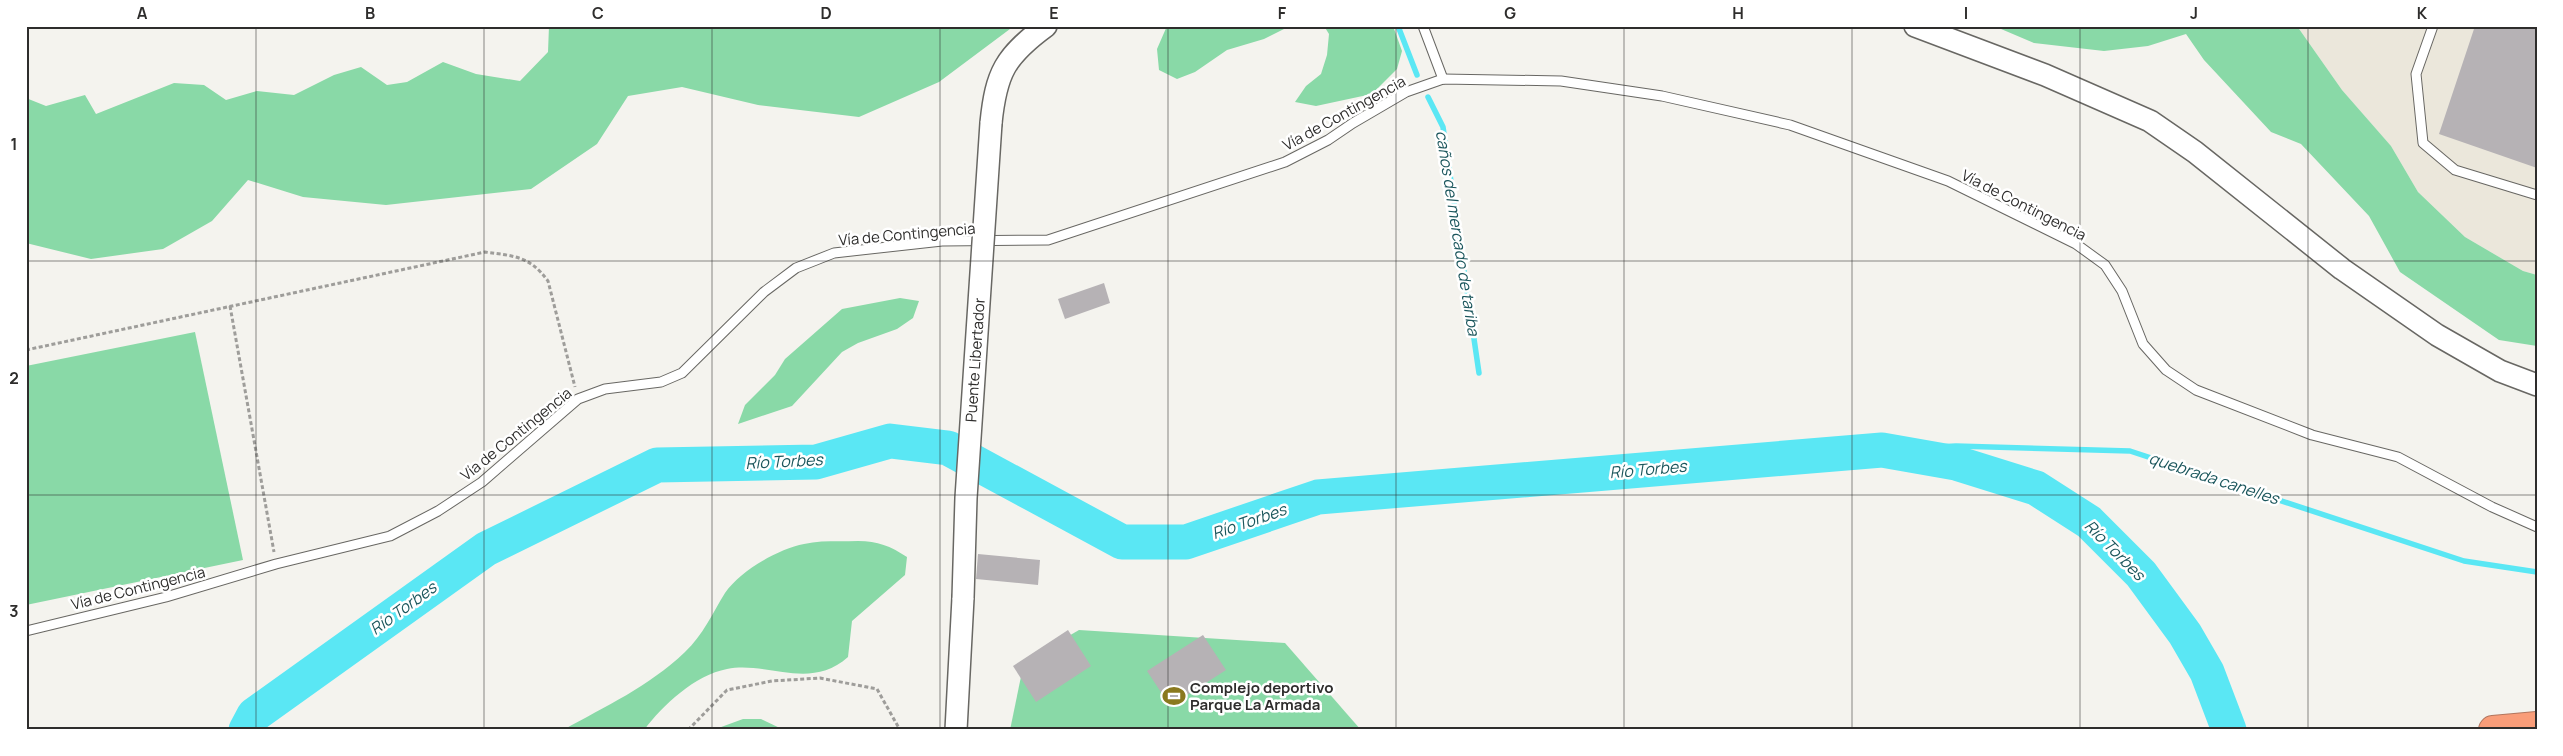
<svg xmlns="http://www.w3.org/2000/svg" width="2563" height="756" font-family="Manrope,sans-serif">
  <rect width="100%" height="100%" fill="#f4f3ee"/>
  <path fill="#ebe7db" d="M2297 26H2537V275L2523 271 2465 237 2418 192 2391 146 2342 90Z"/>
  <g fill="#89d9a7">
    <path d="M549 26H1014L939 82 859 117 758 105 682 87 628 96 597 144 531 189 386 205 303 197 248 180 212 221 163 249 91 259 26 243V98L46 106 85 95 96 114 174 83 204 85 226 100 257 91 294 95 334 75 361 67 387 85 407 82 443 62 476 74 520 81 548 52Z"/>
    <path d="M1167 26H1290L1264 39 1227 50 1195 72 1177 79 1159 70 1157 49Z"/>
    <path d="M1324 26H1393L1402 51 1397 69 1372 94 1316 106 1295 102 1306 86 1321 74 1327 55 1329 34Z"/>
    <path d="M1994 26H2297L2342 90 2391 146 2418 192 2465 237 2523 271 2537 275V346L2499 340 2400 272 2369 216 2301 144 2271 132 2204 60 2186 34 2148 46 2104 51 2034 43Z"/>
    <path d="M900 298 919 301 913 318 897 329 858 343 842 352 792 406 738 424 745 405 775 375 785 359 842 309Z"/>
    <path d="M195 332 243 560 26 605V366Z"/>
    <path d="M858 541C878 541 890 546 907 557L905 575 852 621 848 657C810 691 768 661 727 669 695 675 663 705 644 730H563C606 706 648 687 685 652 703 635 712 614 725 593 740 571 778 549 804 544 821 540 840 542 858 541Z"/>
    <path d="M1079 630 1285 643 1361 730H1010L1024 662Z"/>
    <path d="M743 719H761L784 730H713Z"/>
  </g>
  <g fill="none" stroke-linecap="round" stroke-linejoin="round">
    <g stroke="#5ae7f4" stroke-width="5.5">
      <path d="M1398 26 1417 75"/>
      <path d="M1428 97 1443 127 1479 373"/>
      <path d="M1882 450 1956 446 2130 451 2464 561 2537 572"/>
    </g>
    <path stroke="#5ae7f4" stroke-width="35" d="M246 730 254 715 486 549 657 465 816 462 890 441 948 448 1122 542H1186L1318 497 1882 450 1956 463 2036 488 2089 522 2141 574 2185 634 2207 672 2229 730"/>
  </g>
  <g fill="#b6b2b5">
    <path d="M2475 26H2537V168L2439 134Z"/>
    <path d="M1104 283 1110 303 1065 319 1058 299Z"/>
    <path d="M978 554 1040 560 1038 585 976 579Z"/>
    <path d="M1068 630 1091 666 1036 702 1013 666Z"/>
    <path d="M1203 635 1226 670 1170 706 1147 671Z"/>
  </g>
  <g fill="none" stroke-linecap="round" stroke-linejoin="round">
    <defs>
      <g id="service">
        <path d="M1423 26 1443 79"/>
        <path d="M2433 26 2416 74 2423 143 2455 170 2537 195"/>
        <path d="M26 631 166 597 276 564 390 536 438 511 482 482 578 399 605 389 661 382 682 373 764 292 796 268 834 253 942 241 1048 240 1285 162 1328 140 1353 123 1406 92 1443 79 1561 81 1662 96 1790 125 1948 181 2076 244 2105 265 2122 291 2143 344 2166 370 2196 390 2312 435 2398 457 2492 507 2537 527"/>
      </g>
      <g id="tertiary">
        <path d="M1915 26 2045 75 2150 121 2195 152 2342 269 2437 335 2500 371 2537 385"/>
        <path d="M991 123C996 73 1005 56 1046 26"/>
        <path d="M956 730 963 598"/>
      </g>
      <path id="motorway" d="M2493 730 2537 726"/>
    </defs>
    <use href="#service" stroke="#686763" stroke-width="11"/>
    <use href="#tertiary" stroke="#686763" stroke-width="24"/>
    <use href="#motorway" stroke="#b2765e" stroke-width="30"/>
    <g stroke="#9e9d9a" stroke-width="3" stroke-dasharray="4 2.5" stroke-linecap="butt">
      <path d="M230 306 274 552"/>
      <path d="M26 350 485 252C514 256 530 256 548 281L575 387"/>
      <path d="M688 730 727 690 772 681 820 678 877 689 900 730"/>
    </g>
    <use href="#service" stroke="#fff" stroke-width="9"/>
    <use href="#tertiary" stroke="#fff" stroke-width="21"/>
    <use href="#motorway" stroke="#f99d79" stroke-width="28"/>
    <defs>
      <path id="tertiary-bridge" d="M963 598 966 498 991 123"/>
    </defs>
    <use href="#tertiary-bridge" stroke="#686763" stroke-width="24" stroke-linecap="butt"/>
    <use href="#tertiary-bridge" stroke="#fff" stroke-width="21"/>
  </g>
  <path fill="none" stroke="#2e2d2c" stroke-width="1" stroke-opacity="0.55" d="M256 26V730M484 26V730M712 26V730M940 26V730M1168 26V730M1396 26V730M1624 26V730M1852 26V730M2080 26V730M2308 26V730M26 261H2537M26 495H2537"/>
  <defs>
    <symbol id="stadium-bare" viewBox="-9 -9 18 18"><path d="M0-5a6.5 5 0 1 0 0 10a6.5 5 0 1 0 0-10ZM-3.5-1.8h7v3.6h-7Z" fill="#8a791e" stroke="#fff" stroke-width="2.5" paint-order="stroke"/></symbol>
  </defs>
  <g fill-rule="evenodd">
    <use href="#stadium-bare" x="1158" y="680" width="32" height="32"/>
  </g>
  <g text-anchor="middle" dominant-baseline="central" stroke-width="5" stroke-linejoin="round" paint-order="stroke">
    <g font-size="15" fill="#2e2d2c" stroke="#fff">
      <text transform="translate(1344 113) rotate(-29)">Vía de Contingencia</text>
      <text transform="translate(2024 205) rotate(27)">Vía de Contingencia</text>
      <text transform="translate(907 234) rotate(-5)">Vía de Contingencia</text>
      <text transform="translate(975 360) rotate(-86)">Puente Libertador</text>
      <text transform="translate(516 434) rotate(-39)">Vía de Contingencia</text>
      <text transform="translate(138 588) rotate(-14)">Vía de Contingencia</text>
    </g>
    <g font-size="15" font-weight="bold" fill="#2e2d2c" stroke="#fff" text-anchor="start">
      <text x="1190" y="687">Complejo deportivo<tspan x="1190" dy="17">Parque La Armada</tspan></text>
    </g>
    <g font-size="16" font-style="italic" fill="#1b565c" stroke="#fff">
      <text transform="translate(1458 233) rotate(81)">caños del mercado de tariba</text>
      <text transform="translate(784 461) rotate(-3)">Río Torbes</text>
      <text transform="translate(1648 469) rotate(-5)">Río Torbes</text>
      <text transform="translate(2214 478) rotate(18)">quebrada canelles</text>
      <text transform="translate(1249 521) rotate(-19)">Río Torbes</text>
      <text transform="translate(2115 550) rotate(45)">Río Torbes</text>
      <text transform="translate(403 608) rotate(-36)">Río Torbes</text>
    </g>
  </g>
  <rect width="2563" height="756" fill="none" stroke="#ffffff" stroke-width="55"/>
  <rect x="28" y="28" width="2508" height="700" fill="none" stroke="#2e2d2c" stroke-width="2"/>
  <g font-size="16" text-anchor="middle" font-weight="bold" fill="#2e2d2c">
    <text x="142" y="19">A</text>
    <text x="370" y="19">B</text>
    <text x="598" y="19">C</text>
    <text x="826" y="19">D</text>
    <text x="1054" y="19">E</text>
    <text x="1282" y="19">F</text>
    <text x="1510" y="19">G</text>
    <text x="1738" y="19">H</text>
    <text x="1966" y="19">I</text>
    <text x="2194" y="19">J</text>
    <text x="2422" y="19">K</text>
    <text x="14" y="150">1</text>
    <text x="14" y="384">2</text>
    <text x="14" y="617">3</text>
  </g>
</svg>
